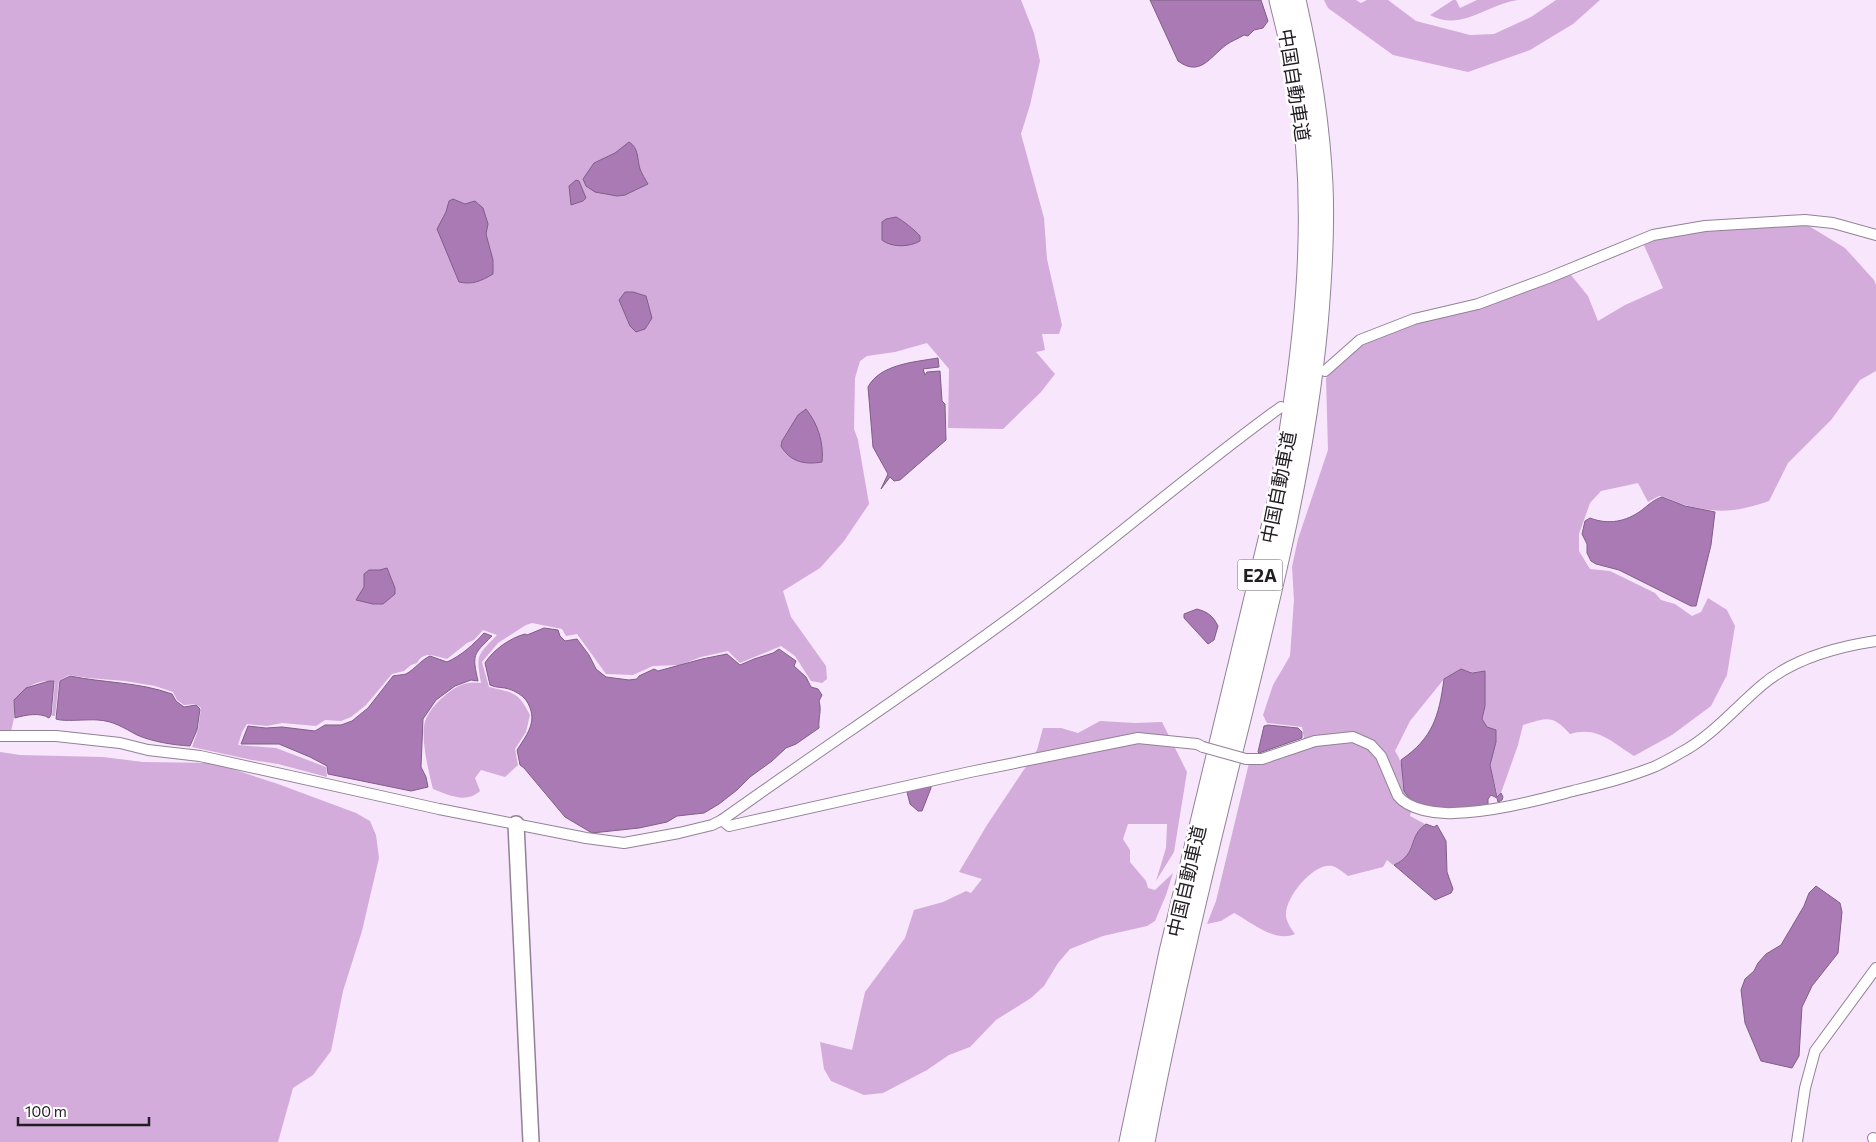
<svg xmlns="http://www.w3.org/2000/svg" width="1876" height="1142" font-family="Commissioner,'Noto Sans JP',sans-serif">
  <rect width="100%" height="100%" fill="#f8e6fc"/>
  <g fill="#d3acdc">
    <path d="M0 0H1021L1034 33 1040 61 1030 105 1021 134 1044 218 1047 259 1062 325 1059 334H1042L1045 350 1036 352 1055 374 1041 392 1003 429 948 428 949 369 927 343 895 352 867 356 860 361 855 378 854 429 858 440 869 504 844 541 820 568 783 591 791 617 826 666 827 679 822 683 811 681 795 656 781 646 740 663 728 651 701 657 680 665 653 666 633 675 606 674 577 634 566 636 562 629 532 623 526 625 498 643 482 662 489 687C513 693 518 691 530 715L526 732 515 749 518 765 505 777 481 770 475 778 480 791C466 804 449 795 433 789 429 773 419 734 426 719 430 709 439 700 448 693 458 685 468 681 481 683 476 654 477 656 497 635L483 630 474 640 467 643 447 659C435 656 424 650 417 663L411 665 404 671 392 674 366 705 351 717 341 721 325 720 316 726 282 723 267 726 247 724 242 732 238 745 276 748 326 767 327 777 278 764 252 760 192 747 198 730 201 708 195 704 184 705 177 700 173 692 155 686 125 681 88 678 69 675 59 681 55 716H52L55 681C37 679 26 687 14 700V718L10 736 0 737Z"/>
    <path d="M1324 0H1356L1361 3 1367 0H1388L1416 21 1470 35 1494 34 1531 17 1556 0H1600L1573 24 1530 50 1468 72 1393 55 1328 8Z"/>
    <path d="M1453 0H1456L1460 8 1477 0H1518C1488 4 1461 32 1430 15Z"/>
    <path d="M1748 226H1809L1845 248 1874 280 1876 285V371L1860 380 1831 420 1788 463 1769 501C1737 512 1718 514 1685 505 1676 503 1668 497 1659 496L1648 502 1638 483 1601 491 1590 503 1579 534V551L1590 569 1610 571 1655 593 1661 600 1675 604 1692 616 1701 612 1708 598 1727 610 1735 626 1727 675 1711 706 1672 735 1634 756C1611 742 1598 726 1570 734 1552 714 1547 718 1523 725L1518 745 1501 793 1498 797 1490 765 1496 742V730L1487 727 1482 719 1485 706V671L1472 672 1461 669 1444 679 1410 721 1395 751C1407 769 1399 779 1405 792 1407 796 1410 799 1413 803L1410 816 1425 824C1407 838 1419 853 1393 865L1387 860 1383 867 1348 876C1344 873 1337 867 1332 866 1313 863 1287 896 1286 913 1285 920 1291 929 1295 934 1275 943 1251 922 1234 913L1221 921 1207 924 1216 901 1249 763 1268 762 1289 755 1304 738 1302 727 1267 723 1263 715 1273 685 1290 656 1294 600 1292 567 1298 539 1328 450 1326 378 1354 347 1418 322 1485 307 1558 278 1571 275 1588 296 1598 321 1625 305 1663 288 1643 243 1696 231 1725 230Z"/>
    <path d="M1100 721 1135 723 1162 722 1187 772 1174 852 1156 881 1166 848 1167 824H1128L1123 839 1130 850V862L1146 881 1148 888 1155 890 1173 873 1166 895 1155 921 1147 926 1103 936 1070 949 1058 963 1044 986 1031 998 996 1020 970 1047 949 1055 927 1070 883 1093 864 1095 831 1081 824 1069 820 1042 852 1050 865 992 905 938 914 910 943 902 966 891 971 893 982 879 959 872 987 825 1037 750 1043 728H1061L1078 733Z"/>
    <path d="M0 752 20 755 103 757 143 762 214 763 278 784 356 813 370 821 376 835 379 858 362 931 343 991 331 1051 313 1075 293 1088 278 1142H0Z"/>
  </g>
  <g fill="#a97ab4" stroke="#805e88">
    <path d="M1150 0H1261L1268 21 1263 28 1254 30 1248 36 1244 35C1238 39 1231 41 1226 45 1209 58 1200 77 1178 61Z"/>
    <path d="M629 142C639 148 637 159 640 169 642 174 645 179 648 184L625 195 617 196 595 192 586 186 583 179 594 163 615 153Z"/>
    <path d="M576 180 579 181 586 198 583 201 571 205 569 186Z"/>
    <path d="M453 199 465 204 475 201 483 208 488 224 486 234 493 260V274C481 281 473 285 459 282L437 229 446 212 449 201Z"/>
    <path d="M896 217C902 220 915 230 920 236V241C910 247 892 248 882 240V222L886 219Z"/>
    <path d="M625 292H633L646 296 652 318 645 329 636 332 630 326 619 300Z"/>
    <path d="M938 358 939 367 923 369 925 375 927 372 940 371 942 401 945 404 946 440 900 480 894 481 890 477 881 489 888 474 873 447 868 387C880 364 915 362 938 358Z"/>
    <path d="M806 409C818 424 824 443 822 462 805 465 790 462 781 446L782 441 798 415Z"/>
    <path d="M1662 497 1685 506 1715 512 1711 545 1696 606H1691L1619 570 1596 564 1591 561 1587 553V544L1582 534 1585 521 1590 518C1608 525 1626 522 1642 510 1648 505 1655 499 1662 497Z"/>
    <path d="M387 568 395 588V594L383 604H373L356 600 364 587V574L369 570H380Z"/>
    <path d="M1197 609C1208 612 1213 616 1218 626L1214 640 1208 644 1184 618V614Z"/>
    <path d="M544 628 558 630 560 636 565 641 577 639 589 655 596 669 606 677 629 680 637 679 639 676 654 669 658 671 702 659 727 654 740 665 754 659 773 653 779 649 796 661 794 666 806 677 811 687 818 689 822 695 819 701C822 711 818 718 819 728L796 744 786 748 772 761 750 777 737 790 719 804 704 813 677 816 667 822 639 828 592 833 565 817 524 768 520 765 517 750C528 733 539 720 526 700 522 695 515 691 509 689 503 687 496 688 490 685L485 663C493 650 510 638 525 634L527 635Z"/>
    <path d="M484 633 492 636C473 655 472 654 478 681L471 680 455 686 436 700 423 719 421 767 426 777 428 787 411 791 328 774 327 766 310 757 279 744H241L248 726 266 728 282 727 315 731 325 725H341L352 721 368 708 393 676C397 675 403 675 406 674 415 669 421 660 430 656L447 662C461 656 474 644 484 633Z"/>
    <path d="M1461 669 1472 673 1485 671V706L1482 719 1487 727 1496 730V742L1490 765 1497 797 1501 793 1503 797 1502 800 1498 802 1497 798 1491 795 1488 799V806L1468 811 1426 808 1413 803 1404 791 1401 760C1433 738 1439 716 1444 679Z"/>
    <path d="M70 676C104 683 139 682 172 694L176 701 184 707 196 705 200 709 197 730 190 746C174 745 153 742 137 735 124 728 114 721 98 720 88 719 63 722 56 719L60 681Z"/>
    <path d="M49 681H54L51 715 49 718C40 712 25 715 15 718L14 700 26 688Z"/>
    <path d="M1268 725 1298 728 1302 732V738L1259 753 1258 752 1264 726Z"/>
    <path d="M931 784V788L922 811H918L910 804 907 792 910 789Z"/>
    <path d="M1426 824 1434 827 1437 825 1446 841 1447 872 1453 889 1451 893 1435 900 1394 865C1419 853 1407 837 1426 824Z"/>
    <path d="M1816 886 1840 903 1842 912 1838 953 1812 986 1802 1007 1799 1056 1792 1068 1761 1061 1745 1023 1741 990 1745 979 1754 971 1758 963 1766 954 1781 945 1804 906 1809 893Z"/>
  </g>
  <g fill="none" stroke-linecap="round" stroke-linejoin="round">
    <defs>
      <g id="street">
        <path d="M1325 371 1360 340 1414 319 1478 304 1548 278 1653 235 1705 226 1805 220 1833 223 1876 235"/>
        <path d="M0 736H56L120 743 148 750 200 756 439 809 586 838 624 843 679 833 712 825 722 820C824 747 930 678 1031 602 1115 539 1195 469 1281 407"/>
        <path d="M1246 759H1262L1315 741 1353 737 1371 745 1381 756 1398 796C1409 810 1437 814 1454 813 1494 812 1534 801 1573 791 1601 784 1630 777 1656 766 1664 762 1672 758 1680 753 1711 737 1734 709 1761 686 1792 659 1836 647 1876 641"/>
        <path d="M722 820 729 826 970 772 1138 738 1197 744 1203 747"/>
        <path d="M1873 1138 1875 1142"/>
        <path d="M1797 1142 1805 1088 1815 1051 1876 968"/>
      </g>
      <path id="secondary" d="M516 824 531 1142"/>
      <g id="highway">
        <path d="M1129 1142 1169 952 1278 498C1302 363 1321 222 1298 85 1293 56 1286 28 1279 0"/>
        <path d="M1145 1142C1170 1008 1202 875 1235 743 1269 605 1305 467 1318 325 1322 279 1325 231 1323 185 1320 122 1310 61 1296 0"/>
      </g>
    </defs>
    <use href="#street" stroke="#928296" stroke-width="12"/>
    <use href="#secondary" stroke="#928296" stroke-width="18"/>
    <use href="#highway" stroke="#928296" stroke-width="21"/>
    <use href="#street" stroke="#fff" stroke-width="10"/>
    <use href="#secondary" stroke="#fff" stroke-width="15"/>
    <use href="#highway" stroke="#fff" stroke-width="19"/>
    <defs>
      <path id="street-bridge" d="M1203 747 1246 759"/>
    </defs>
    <use href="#street-bridge" stroke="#928296" stroke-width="12" stroke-linecap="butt"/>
    <use href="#street-bridge" stroke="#fff" stroke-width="10"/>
  </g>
  <g text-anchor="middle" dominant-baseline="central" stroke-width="5" stroke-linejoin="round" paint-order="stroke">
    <rect fill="#fff" stroke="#646065" stroke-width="1" x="1237.5" y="559.5" width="45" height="31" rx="4"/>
    <g font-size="18" font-weight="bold" fill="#221c23">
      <text x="1260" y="575">E2A</text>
    </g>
    <g font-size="19" fill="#221c23" stroke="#fff">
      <text transform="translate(1295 85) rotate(81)">中国自動車道</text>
      <text transform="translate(1278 487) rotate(-79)">中国自動車道</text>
      <text transform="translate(1186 881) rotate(-77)">中国自動車道</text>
    </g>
  </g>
  <path d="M18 1117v8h131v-8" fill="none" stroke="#221c23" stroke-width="2.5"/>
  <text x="25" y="1117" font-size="15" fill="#221c23" stroke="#ffffff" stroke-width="4" paint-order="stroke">100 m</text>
</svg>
